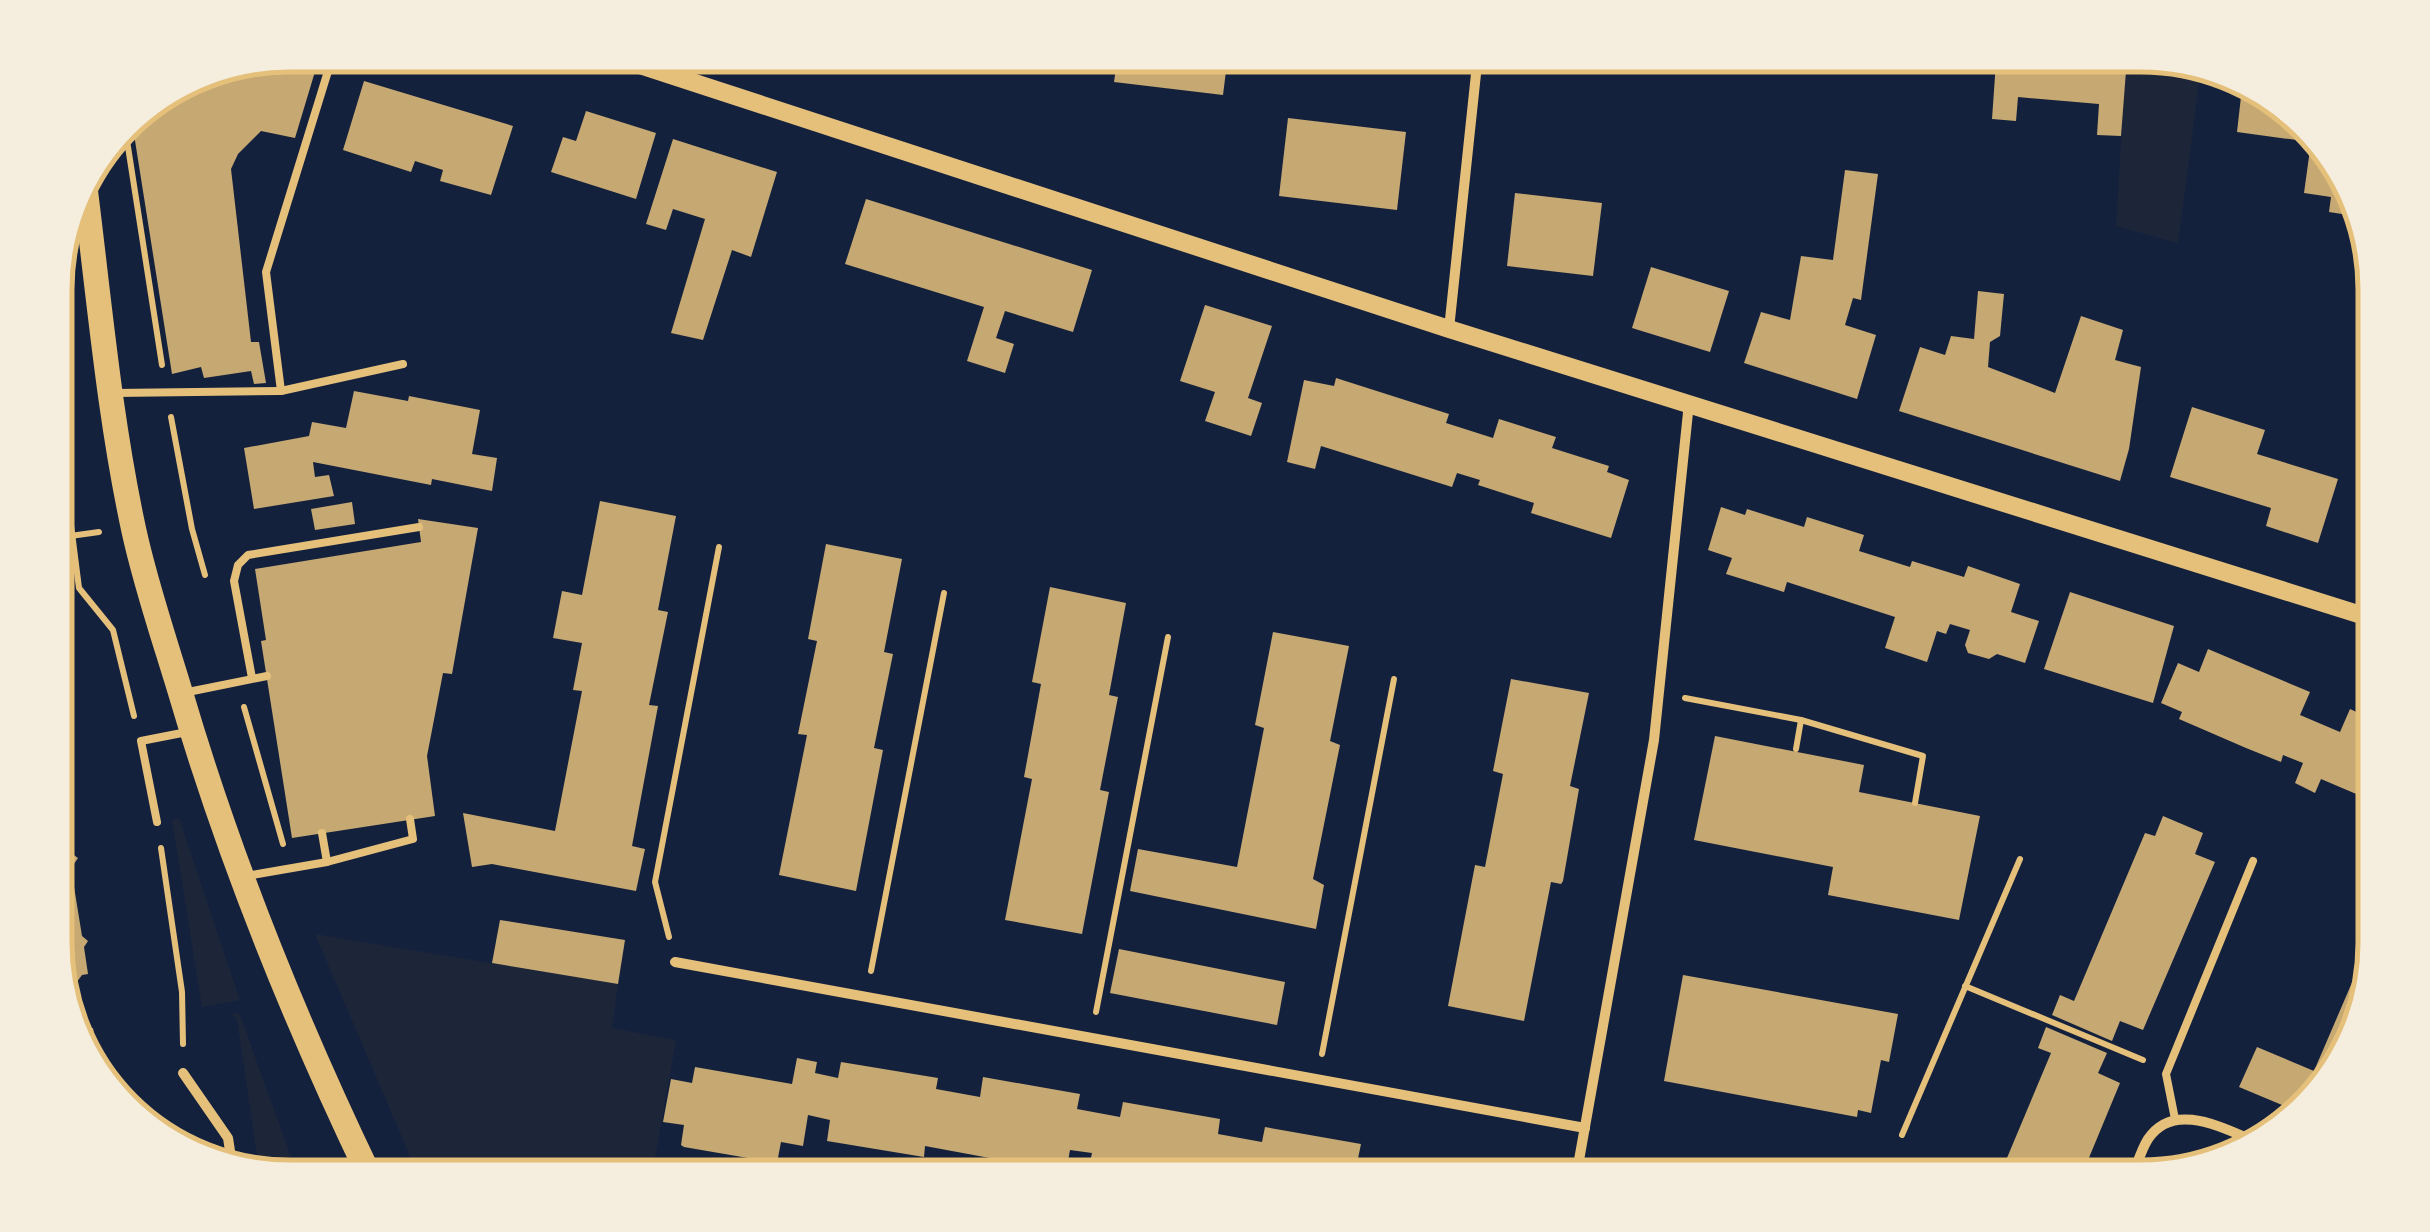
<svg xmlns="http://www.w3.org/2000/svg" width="2430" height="1232" font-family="Figtree,sans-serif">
  <rect width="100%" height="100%" fill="#14213d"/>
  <g fill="#1d2539">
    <path d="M2126 55H2140L2201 69 2178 243 2116 226Z"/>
    <path d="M179 818 240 1000 202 1007 172 820Z"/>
    <path d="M315 934 618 984 612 1028 676 1040 656 1153 649 1177H419Z"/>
    <path d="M239 1013 244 1026 298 1177 259 1170 237 1019 232 1014Z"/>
  </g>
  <g fill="#c6a872">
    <path d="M290 55H320L295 138 261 131 238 154 231 169 251 342H259L266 383 254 384 251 371 204 378 201 367 172 374 133 128 201 73Z"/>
    <path d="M774 55H813L809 67Z"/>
    <path d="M1034 55H1228L1223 95 1114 82 1116 68Z"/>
    <path d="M1975 55H1996V62L2018 63 2019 55H2104L2103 68 2126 71 2121 136 2097 135 2099 104 2018 97 2016 121 1992 119 1996 62 1974 59Z"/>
    <path d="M2243 79 2335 159 2355 216 2329 212 2331 197 2304 193 2311 142 2237 132Z"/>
    <path d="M364 81 513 126 491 195 440 181 443 170 415 161 411 172 343 150Z"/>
    <path d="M586 111 656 133 636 199 551 172 563 137 576 141Z"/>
    <path d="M1288 118 1406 132 1397 210 1279 196Z"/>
    <path d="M673 139 777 172 751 257 732 250 703 340 671 333 705 219 673 209 666 230 646 224Z"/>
    <path d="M1845 170 1878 174 1861 300 1853 298 1845 325 1876 335 1857 399 1744 363 1761 312 1790 320 1801 256 1833 260Z"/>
    <path d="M1515 193 1602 203 1593 276 1507 266Z"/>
    <path d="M866 199 1092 270 1073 332 1005 311 996 338 1014 344 1005 373 967 361 984 307 845 264Z"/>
    <path d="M1651 267 1729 291 1710 352 1632 328Z"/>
    <path d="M1978 291 2004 294 2000 336 1990 342 1988 367 2055 393 2081 316 2123 330 2115 360 2141 367 2129 449 2120 481 1899 411 1920 347 1945 355 1951 336 1974 339Z"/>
    <path d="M1205 305 1272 326 1248 398 1262 403 1251 436 1205 421 1215 392 1180 381Z"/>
    <path d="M1336 378 1449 414 1446 423 1493 438 1499 419 1556 437 1552 448 1609 466 1607 472 1629 480 1611 538 1531 513 1534 503 1478 485 1480 480 1457 473 1452 487 1321 446 1315 469 1287 462 1304 380 1334 386Z"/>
    <path d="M354 391 408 401 409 396 480 410 472 454 497 458 492 491 432 479 431 485 313 462 315 477 329 475 334 496 254 509 244 448 309 436 312 422 346 428Z"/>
    <path d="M2192 407 2265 430 2257 454 2338 479 2318 543 2266 526 2271 508 2170 477Z"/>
    <path d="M600 501 676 516 658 610 668 612 649 705 658 706 632 846 645 849 636 891 492 864 472 867 463 813 555 831 582 691 573 690 582 643 553 638 562 591 582 595Z"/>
    <path d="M352 502 355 524 315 530 311 509Z"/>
    <path d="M1721 507 1745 515 1747 509 1804 527 1807 517 1864 535 1859 551 1910 567 1912 561 1964 577 1968 566 2020 584 2011 612 2039 621 2025 663 1997 654 1989 659 1968 653 1965 645 1970 630 1950 624 1946 634 1937 631 1927 662 1885 648 1895 617 1787 582 1784 592 1726 574 1732 558 1708 550Z"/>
    <path d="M418 519 478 528 452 674 443 673 427 756 435 816 292 838 261 641 266 640 255 569 421 542Z"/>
    <path d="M826 544 902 559 884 652 893 654 874 748 883 750 856 891 779 875 807 735 798 734 817 641 808 639Z"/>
    <path d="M1050 587 1126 603 1109 695 1118 697 1100 790 1109 792 1082 934 1005 920 1032 779 1024 777 1041 684 1032 682Z"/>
    <path d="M2070 592 2174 626 2153 703 2044 669Z"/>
    <path d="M1273 632 1349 646 1330 741 1340 745 1313 879 1324 885 1316 929 1130 891 1138 849 1237 867 1264 728 1255 725Z"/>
    <path d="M2208 649 2310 692 2300 715 2340 732 2350 709 2374 720 2375 802 2321 779 2315 793 2295 783 2303 763 2283 755 2281 762 2246 748 2179 719 2182 712 2161 703 2178 663 2199 672Z"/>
    <path d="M1511 679 1589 693 1570 786 1579 789 1563 881 1561 884 1551 882 1524 1021 1448 1006 1475 865 1485 867 1503 774 1493 771Z"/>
    <path d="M1715 736 1864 765 1859 792 1980 816 1959 920 1828 895 1833 867 1694 840Z"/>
    <path d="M2163 816 2203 833 2195 854 2215 862 2143 1030 2120 1021 2112 1041 2052 1015 2060 995 2074 1001 2145 833 2155 836Z"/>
    <path d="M64 828 68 851 78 858 71 868 82 936 88 941 84 947 88 974 82 975 73 987 57 973V829Z"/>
    <path d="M2367 910 2375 914V943L2351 1045 2294 1110 2239 1087 2257 1047 2314 1071 2372 936 2358 930Z"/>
    <path d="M500 920 625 940 618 984 492 963Z"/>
    <path d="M1119 949 1285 982 1277 1025 1110 993Z"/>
    <path d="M1683 975 1898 1014 1889 1062 1881 1060 1871 1113 1858 1110 1857 1117 1664 1081Z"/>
    <path d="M2046 1027 2107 1053 2098 1073 2120 1083 2081 1177H1999L2051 1053 2038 1048Z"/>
    <path d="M93 1028 102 1077 100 1078 80 1030Z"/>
    <path d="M797 1058 817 1062 815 1073 838 1078 841 1062 938 1078 936 1089 980 1097 983 1077 1080 1094 1077 1109 1120 1117 1123 1102 1220 1119 1218 1134 1262 1142 1265 1127 1361 1144 1355 1173 1364 1177H1110L1088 1172 1092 1153 1070 1150 1066 1172 925 1146 924 1157 827 1141 830 1120 808 1115 803 1146 781 1142 777 1163 684 1147 681 1145 684 1125 663 1122 671 1079 692 1083 695 1067 792 1084Z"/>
    <path d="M1402 1166 1453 1175V1177H1400Z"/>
  </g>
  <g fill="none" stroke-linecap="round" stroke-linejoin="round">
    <g stroke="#e5c07b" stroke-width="6">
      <path d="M150 104 132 119 126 134 162 365"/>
      <path d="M56 407 79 588 113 630 134 716"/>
      <path d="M171 417 192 529 205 575"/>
      <path d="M56 538 99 532"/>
      <path d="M1685 698 1801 720 1923 756 1915 803"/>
      <path d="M244 707 283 844"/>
      <path d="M1796 749 1801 720"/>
      <path d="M161 848 182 992 183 1044"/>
      <path d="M669 937 655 882 719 547"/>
      <path d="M871 971 944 593"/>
      <path d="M1965 986 2143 1060"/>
      <path d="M1096 1012 1168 637"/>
      <path d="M1322 1054 1394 679"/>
      <path d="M1902 1135 2020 859"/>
    </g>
    <g stroke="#e5c07b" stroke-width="8">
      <path d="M333 55 266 272 281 391 403 364"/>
      <path d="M115 393 281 391"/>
      <path d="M252 678 234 581 238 565 248 555 419 527"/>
      <path d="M183 693 267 676"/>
      <path d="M157 822 141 741 187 732"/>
      <path d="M322 833 327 862"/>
      <path d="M246 876 327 862 413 839 410 819"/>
      <path d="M2175 1119 2166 1074 2253 861"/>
    </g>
    <g stroke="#e5c07b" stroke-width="10">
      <path d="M1449 329 1478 55"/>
      <path d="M675 962 1585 1128"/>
      <path d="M183 1073 228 1138 232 1164"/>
      <path d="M1576 1177 1654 740 1689 403"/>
      <path d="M2132 1177C2137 1165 2141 1150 2148 1139 2174 1100 2224 1129 2257 1142"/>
    </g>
    <path stroke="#e5c07b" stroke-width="18" d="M609 55 1449 329 2374 619"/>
    <path stroke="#e5c07b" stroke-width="25" d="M84 179C99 297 109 416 134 531 146 586 164 638 180 691 229 858 295 1021 370 1177"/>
  </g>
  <path d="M0 0H2430V1232H0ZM289 72H2141A217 217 0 0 1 2358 289V943A217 217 0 0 1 2141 1160H289A217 217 0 0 1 72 943V289A217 217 0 0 1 289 72Z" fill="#f5edde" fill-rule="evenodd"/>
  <path fill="none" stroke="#e5c07b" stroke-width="5" d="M289 72H2141A217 217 0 0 1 2358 289V943A217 217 0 0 1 2141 1160H289A217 217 0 0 1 72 943V289A217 217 0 0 1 289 72Z"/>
</svg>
